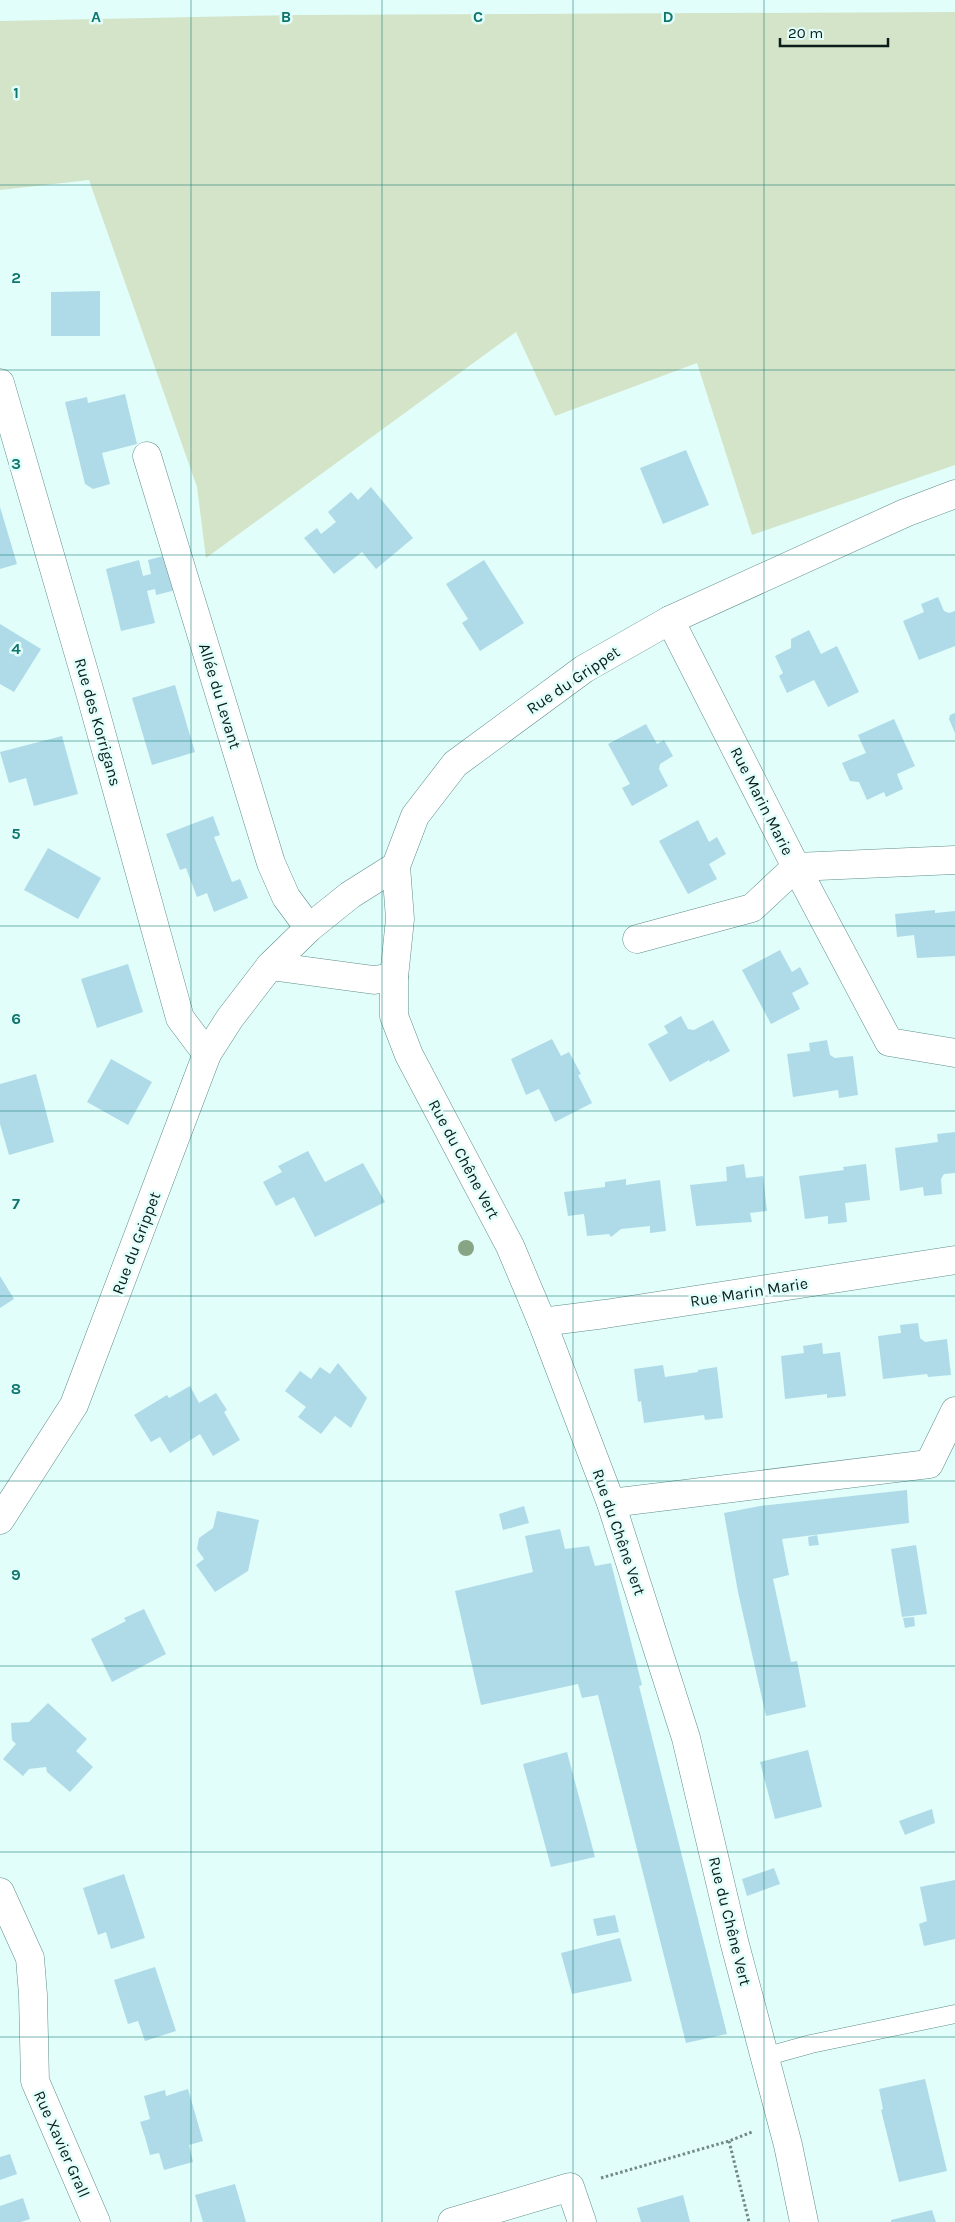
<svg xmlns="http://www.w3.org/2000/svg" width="955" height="2222" font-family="Karla,sans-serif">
  <rect width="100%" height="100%" fill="#e1fefb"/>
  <path fill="#d4e4c9" d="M955 12V465L752 535 697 363 555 416 516 332 206 558 197 487 89 180 0 190V21L297 15Z"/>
  <g fill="#afdbe8">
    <path d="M100 291V336H51V292Z"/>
    <path d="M125 394 137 444 102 453 110 484 93 489 85 484 65 402 87 397 88 403Z"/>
    <path d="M686 450 709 505 663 524 640 468Z"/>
    <path d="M371 487 413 538 376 569 362 552 334 574 304 538 317 528 321 534 336 522 328 512 351 492 358 500Z"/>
    <path d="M0 507 17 564 0 569Z"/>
    <path d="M167 555 176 590 156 595 155 589 147 591 155 623 121 631 106 569 139 560 143 576 151 574 148 560Z"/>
    <path d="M484 560 524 623 480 651 462 623 468 619 446 584Z"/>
    <path d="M938 597 944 611 949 613 955 611V646L919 660 903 621 924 612 921 604Z"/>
    <path d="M0 624 41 649 14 692 0 684Z"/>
    <path d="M809 630 821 654 837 646 859 692 828 707 814 680 787 693 779 676 783 673 775 656 791 648V639Z"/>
    <path d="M175 685 195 752 152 765 132 698Z"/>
    <path d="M955 713V733L949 719 950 715Z"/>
    <path d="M894 719 915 766 897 774 903 789 886 797 884 792 867 800 859 782 850 781 842 763 866 753 858 735Z"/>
    <path d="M646 724 657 744 664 740 673 756 660 764 659 769 668 786 632 806 622 788 630 784 608 744Z"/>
    <path d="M62 736 78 794 34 806 26 778 9 783 0 752Z"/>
    <path d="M213 816 220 835 214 837 232 882 240 879 248 898 214 912 207 893 197 897 186 868 180 870 166 834Z"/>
    <path d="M698 820 709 842 717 837 726 854 709 864 717 879 688 894 659 841Z"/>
    <path d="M48 848 101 878 78 919 24 890Z"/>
    <path d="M935 910V913L955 911V956L917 958 914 935 897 937 895 914Z"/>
    <path d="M780 950 792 972 800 967 809 984 792 993 800 1009 771 1024 742 970Z"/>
    <path d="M128 964 143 1012 97 1028 81 979Z"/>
    <path d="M681 1016 688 1029 694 1030 713 1020 730 1051 710 1062 709 1060 670 1082 648 1044 668 1033 664 1026Z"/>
    <path d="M552 1039 561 1056 569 1052 581 1074 578 1075 592 1103 555 1122 539 1089 526 1095 511 1059Z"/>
    <path d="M827 1040 830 1055 835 1058 853 1056 858 1095 839 1098 838 1090 793 1097 787 1054 810 1051 809 1043Z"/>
    <path d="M111 1059 152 1082 128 1125 87 1102Z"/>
    <path d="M36 1074 54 1142 9 1155 0 1124V1084Z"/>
    <path d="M955 1132V1173L944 1174 941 1179 942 1194 924 1196 923 1187 900 1191 895 1148 938 1142 937 1134Z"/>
    <path d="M308 1151 325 1182 363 1163 385 1202 315 1237 294 1197 276 1206 263 1182 282 1172 278 1166Z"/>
    <path d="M744 1164 746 1178 763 1176 767 1211 750 1213 752 1222 696 1226 690 1185 727 1181 726 1167Z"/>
    <path d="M866 1164 870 1200 845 1203 847 1222 828 1224V1216L805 1219 799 1176 844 1170 843 1167Z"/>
    <path d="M626 1179V1185L660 1180 666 1231 650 1233V1226L621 1229 611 1237 609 1234 587 1236 584 1214 568 1216 564 1192 605 1187V1182Z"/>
    <path d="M0 1276 14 1299 0 1308Z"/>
    <path d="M918 1323 920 1338 925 1342 947 1339 951 1375 928 1377 927 1374 883 1379 878 1336 901 1333 900 1325Z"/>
    <path d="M822 1343 823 1354 840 1352 846 1396 827 1398V1394L785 1399 781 1356 804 1353 803 1346Z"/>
    <path d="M338 1363 367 1398 351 1428 335 1416 321 1434 298 1417 306 1407 285 1391 300 1371 311 1379 320 1367 330 1374Z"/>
    <path d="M663 1365 665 1377 698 1372V1370L717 1367 723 1418 705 1420 704 1415 644 1423 641 1401 638 1402 634 1369Z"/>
    <path d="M190 1386 199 1403 216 1393 227 1410 224 1412 240 1440 213 1456 200 1434 170 1453 160 1437 151 1442 134 1415 167 1395 169 1398Z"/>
    <path d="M907 1490 909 1523 782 1539 789 1575 773 1579 791 1662 797 1661 806 1707 766 1716 738 1592 724 1513 760 1506Z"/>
    <path d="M524 1506 529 1523 503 1530 499 1514Z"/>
    <path d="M217 1511 259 1520 248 1571 215 1592 196 1565 204 1559 197 1549 199 1538 213 1528Z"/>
    <path d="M560 1529 565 1549 589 1546 595 1566 611 1563 642 1685 639 1686 727 2034 686 2043 598 1695 582 1698 578 1684 481 1705 455 1591 533 1572 525 1536Z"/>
    <path d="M817 1535 819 1545 809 1546 808 1537Z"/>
    <path d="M916 1545 927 1614 902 1617 891 1549Z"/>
    <path d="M144 1609 166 1654 112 1682 91 1639 126 1621 124 1618Z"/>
    <path d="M914 1617 915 1626 905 1628 903 1618Z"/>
    <path d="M48 1703 87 1739 76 1751 93 1767 70 1792 47 1772 46 1767 29 1769 23 1776 3 1759 16 1744 12 1740 11 1723 29 1722Z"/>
    <path d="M808 1750 822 1807 775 1819 760 1762Z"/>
    <path d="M567 1752 595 1857 551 1867 523 1764Z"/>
    <path d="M932 1809 935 1823 905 1835 899 1821Z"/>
    <path d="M774 1868 780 1884 747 1896 742 1879Z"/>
    <path d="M124 1874 145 1938 111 1949 106 1932 98 1935 83 1888Z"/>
    <path d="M955 1880V1939L924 1946 919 1924 927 1921 920 1887Z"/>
    <path d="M615 1915 619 1932 597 1936 593 1919Z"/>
    <path d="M620 1938 632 1981 572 1994 561 1953Z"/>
    <path d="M155 1967 176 2031 145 2041 138 2021 128 2024 114 1980Z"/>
    <path d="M925 2079 947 2171 899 2182 881 2110 883 2109 879 2089Z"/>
    <path d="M188 2089 203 2141 189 2145 193 2162 164 2170 159 2153 150 2155 145 2137 140 2122 150 2119 144 2096 165 2090 166 2096Z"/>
    <path d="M10 2154 17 2174 0 2180V2157Z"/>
    <path d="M235 2184 246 2222H203L195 2195Z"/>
    <path d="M683 2195 690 2222H641L637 2208Z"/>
    <path d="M23 2198 30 2219 21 2222H0V2206Z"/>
    <path d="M932 2210 936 2222H891V2220Z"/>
  </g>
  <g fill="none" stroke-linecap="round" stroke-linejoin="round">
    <defs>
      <path id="lane" d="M764 2057 811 2044 955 2014"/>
      <g id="street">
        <path d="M0 383 91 696 180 1018 207 1054"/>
        <path d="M147 456 271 863 286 897 309 928"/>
        <path d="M670 620 796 867 955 860"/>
        <path d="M396 866 400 919 394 977V1016L409 1055 510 1246 542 1322 611 1503 686 1738 734 1941 788 2145 804 2222"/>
        <path d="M637 939 752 908 796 867 889 1042 955 1053"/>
        <path d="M270 966 374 980 394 977"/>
        <path d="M542 1322 605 1314 955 1260"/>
        <path d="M611 1503 929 1464 955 1411"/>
        <path d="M0 1520 74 1405 207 1054 230 1018 270 966 309 928 350 895 396 866 415 816 455 764 584 669 670 620 905 513 955 494"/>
        <path d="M0 1892 30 1958 33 1995 35 2081 96 2222"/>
        <path d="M452 2222 570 2187 582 2222"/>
      </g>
    </defs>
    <use href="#lane" stroke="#618e8a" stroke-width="19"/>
    <use href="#street" stroke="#618e8a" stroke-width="29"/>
    <g stroke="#728a87" stroke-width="3" stroke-dasharray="2.5 2.5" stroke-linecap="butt">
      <path d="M729 2141 749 2222"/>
      <path d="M601 2178 729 2141 752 2132"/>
    </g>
    <use href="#lane" stroke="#fff" stroke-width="18"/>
    <use href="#street" stroke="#fff" stroke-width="28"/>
  </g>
  <circle fill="#87a584" cx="466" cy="1248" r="8"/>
  <path fill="none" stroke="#0f766e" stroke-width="1" stroke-opacity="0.55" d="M191 0V2222M382 0V2222M573 0V2222M764 0V2222M0 185H955M0 370H955M0 555H955M0 741H955M0 926H955M0 1111H955M0 1296H955M0 1481H955M0 1666H955M0 1852H955M0 2037H955"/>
  <g text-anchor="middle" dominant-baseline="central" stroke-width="5" stroke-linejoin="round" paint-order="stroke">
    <g font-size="16" fill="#0a1d1b" stroke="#e1fefb">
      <text transform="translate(573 680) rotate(-34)">Rue du Grippet</text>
      <text transform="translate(220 696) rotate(73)">Allée du Levant</text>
      <text transform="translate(98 722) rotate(74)">Rue des Korrigans</text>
      <text transform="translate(762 801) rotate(63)">Rue Marin Marie</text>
      <text transform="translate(464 1159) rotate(62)">Rue du Chêne Vert</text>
      <text transform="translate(136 1243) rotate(-69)">Rue du Grippet</text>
      <text transform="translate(749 1292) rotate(-9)">Rue Marin Marie</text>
      <text transform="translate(619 1532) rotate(71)">Rue du Chêne Vert</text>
      <text transform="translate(730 1921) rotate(76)">Rue du Chêne Vert</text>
      <text transform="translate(62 2144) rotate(66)">Rue Xavier Grall</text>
    </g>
  </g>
  <g font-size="16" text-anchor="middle" font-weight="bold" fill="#0f766e" stroke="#e1fefb" stroke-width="5" stroke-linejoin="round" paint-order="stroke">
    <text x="96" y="22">A</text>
    <text x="286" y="22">B</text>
    <text x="478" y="22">C</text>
    <text x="668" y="22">D</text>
    <text x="16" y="98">1</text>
    <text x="16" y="283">2</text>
    <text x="16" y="469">3</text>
    <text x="16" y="654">4</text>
    <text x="16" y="839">5</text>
    <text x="16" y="1024">6</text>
    <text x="16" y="1209">7</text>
    <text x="16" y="1394">8</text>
    <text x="16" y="1580">9</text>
  </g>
  <path d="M780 38v8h108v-8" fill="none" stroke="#0a1d1b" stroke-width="2.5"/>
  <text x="788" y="38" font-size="15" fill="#0a1d1b" stroke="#e1fefb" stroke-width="4" paint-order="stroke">20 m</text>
</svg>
